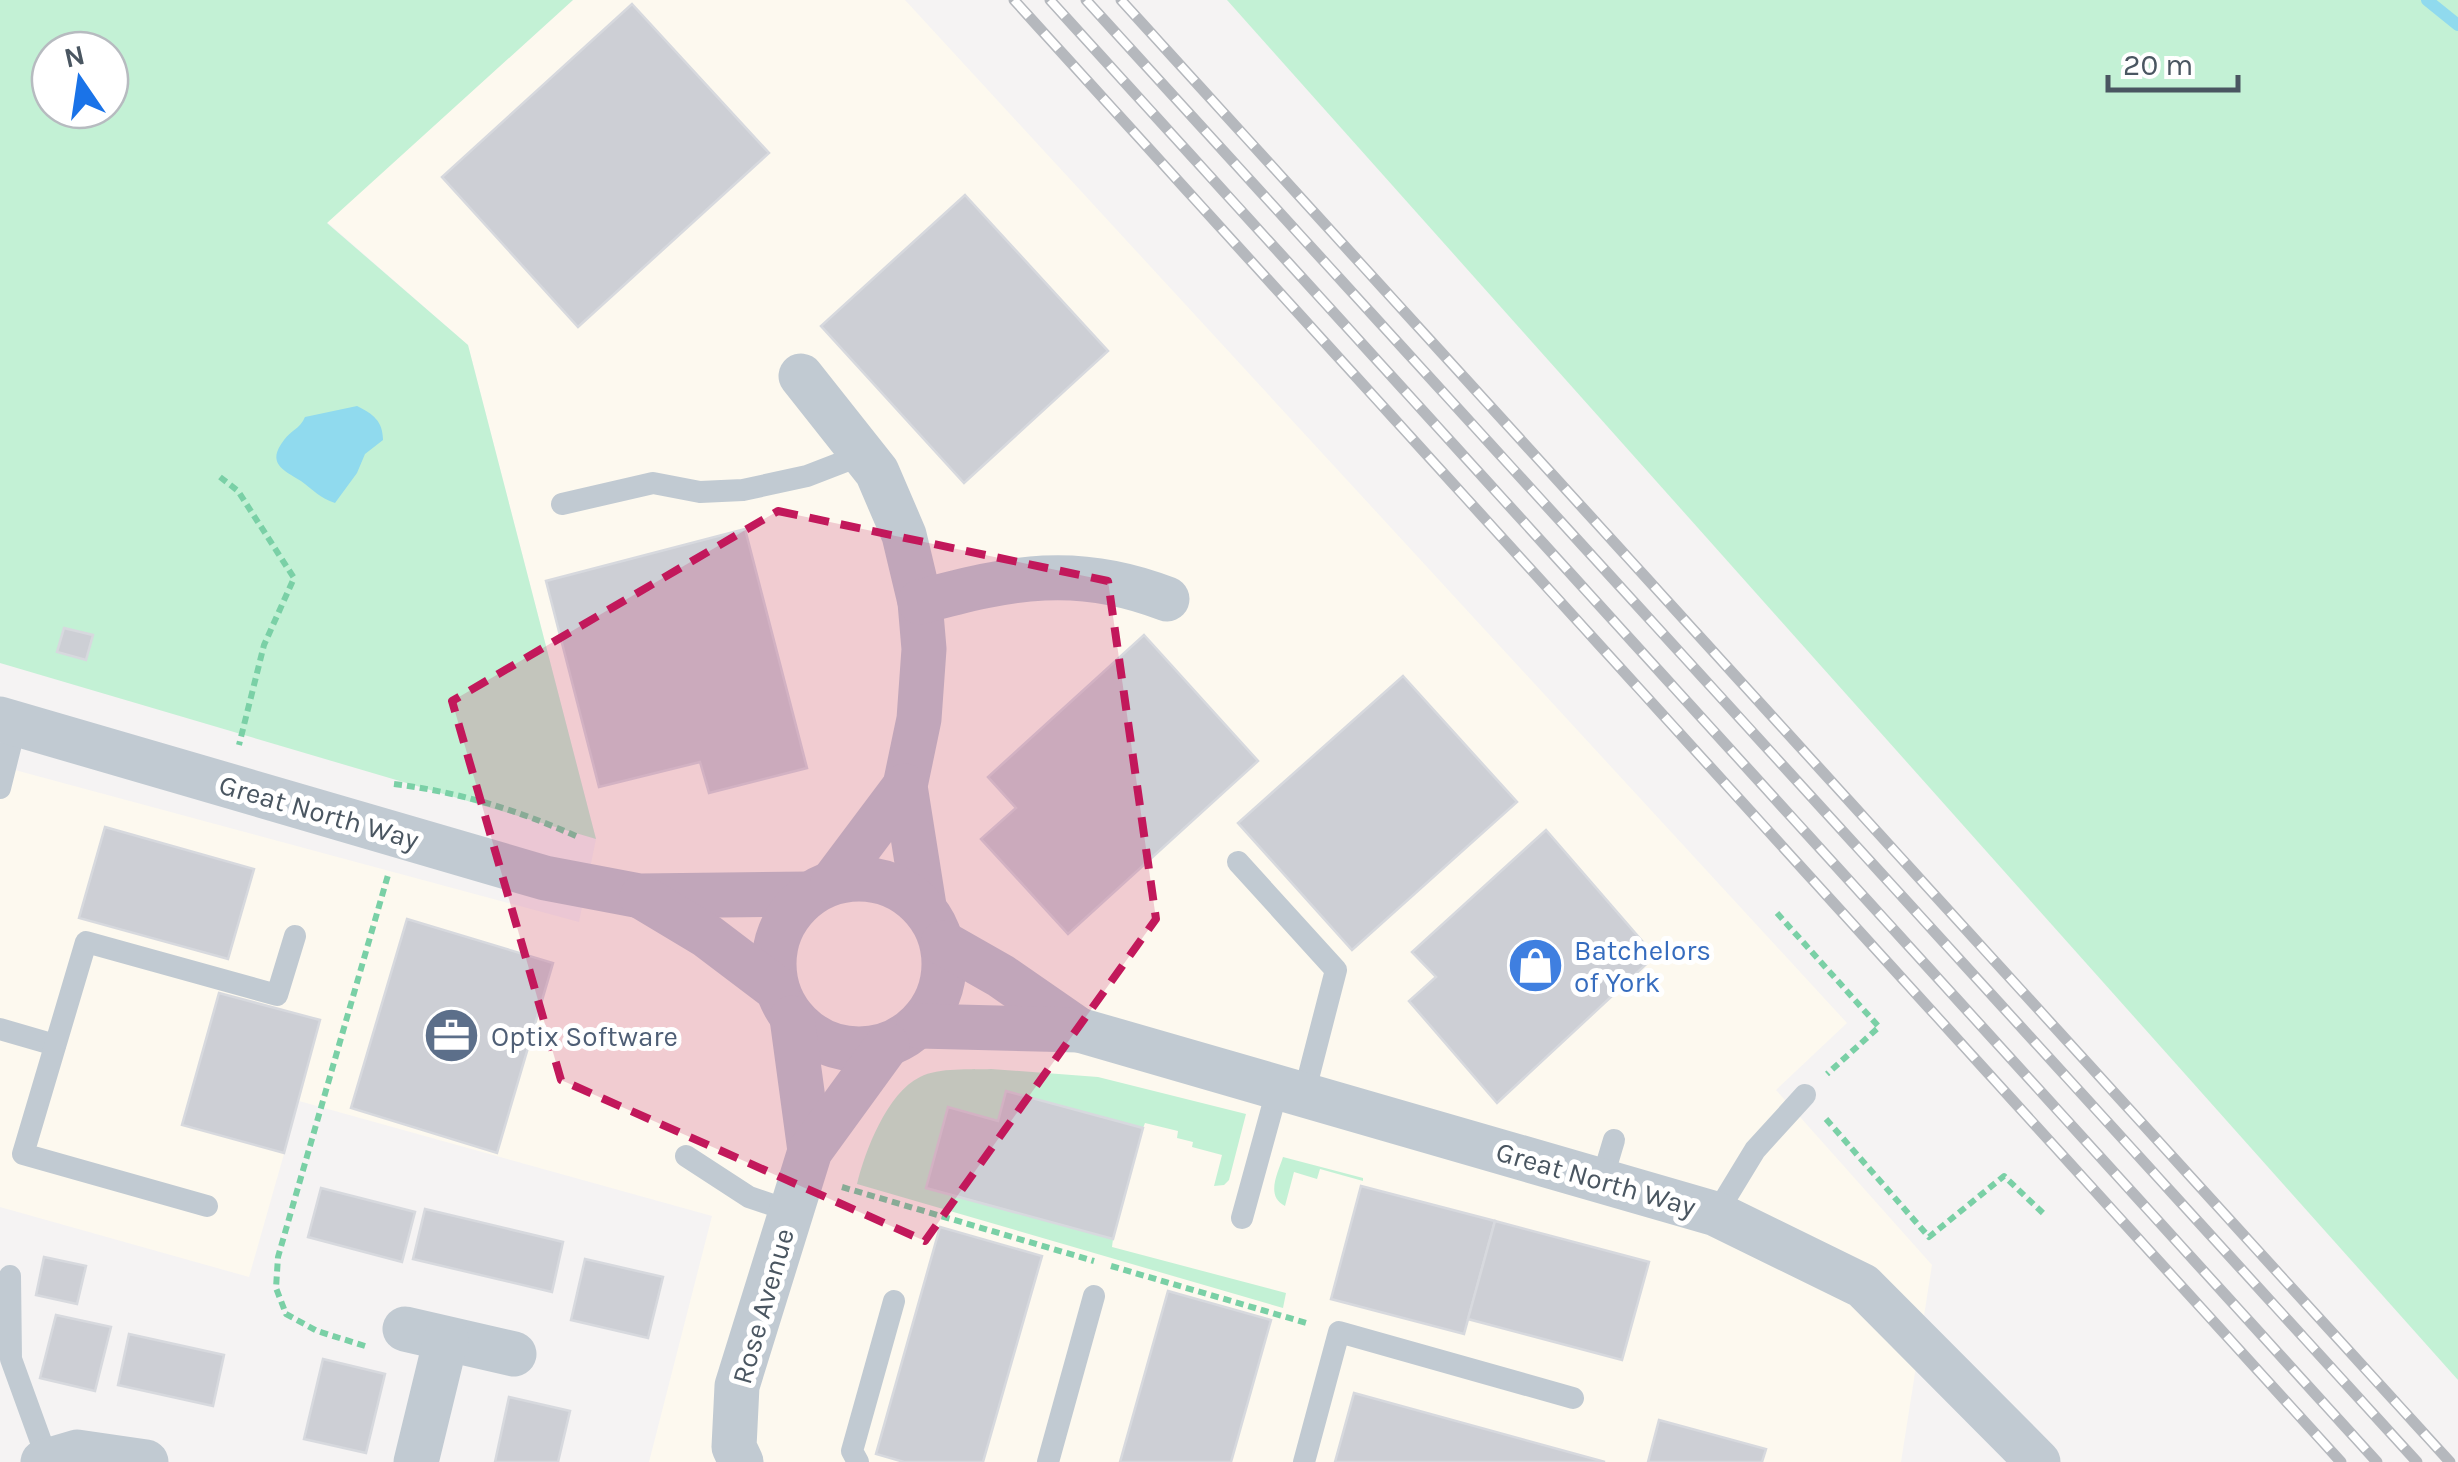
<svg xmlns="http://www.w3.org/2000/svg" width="2458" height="1462" font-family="Karla,sans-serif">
  <rect width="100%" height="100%" fill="#f5f3f3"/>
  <path fill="#fdf9ef" d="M573 0H905L1847 1023 1776 1090 1932 1265 1901 1462H649L712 1216 299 1101 249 1277 0 1207V766L579 922 596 839 468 345 327 222Z"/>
  <g fill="#c3f1d5" fill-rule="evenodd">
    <path d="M0 0H573L327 223 468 345 596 839 0 663ZM50 50H110V110H50Z"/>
    <path d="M1227 0H2458V1380Z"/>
    <path d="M991 1069 1098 1077 1246 1114 1229 1180 1224 1185 1214 1186 1222 1155 1192 1147 1193 1142 1177 1138 1178 1131 1145 1123 1143 1128 1007 1092 998 1121 948 1107 926 1188 1113 1239 1112 1247 1286 1293 1283 1308 857 1184C865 1151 887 1093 920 1077 939 1067 971 1070 991 1069Z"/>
    <path d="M1283 1157 1363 1178V1181L1320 1169 1317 1179 1294 1172 1285 1206C1265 1196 1278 1173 1283 1157Z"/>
  </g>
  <path fill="#90daee" d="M357 406C373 414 383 421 383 440L365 454 357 473 335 503C320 498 313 490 301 481 283 470 266 463 284 440 291 430 300 429 305 417Z"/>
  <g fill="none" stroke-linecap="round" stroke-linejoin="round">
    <path stroke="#90daee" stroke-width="12" d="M2427 0 2458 25"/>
  </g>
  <g fill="#cdcfd5" stroke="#d7d9de" stroke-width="2.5">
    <path d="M632 4 769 153 578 327 442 177Z"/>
    <path d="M965 195 1108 351 964 483 821 326Z"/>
    <path d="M745 529 807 768 709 793 700 762 599 787 546 581Z"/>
    <path d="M64 628 93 635 86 660 57 652Z"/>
    <path d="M1144 635 1258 761 1068 934 981 839 1016 808 988 777Z"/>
    <path d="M1403 676 1517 802 1352 950 1238 823Z"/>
    <path d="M105 827 254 869 228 959 79 918Z"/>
    <path d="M1546 830 1655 956 1497 1103 1409 1001 1436 977 1412 952Z"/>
    <path d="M407 919 553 963 497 1153 351 1108Z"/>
    <path d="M219 993 320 1020 284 1153 182 1125Z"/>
    <path d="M1006 1091 1143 1128 1113 1239 926 1188 948 1107 998 1121Z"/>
    <path d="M1361 1186 1495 1221 1464 1334 1331 1299Z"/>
    <path d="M321 1188 415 1212 402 1262 308 1237Z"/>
    <path d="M425 1209 563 1242 552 1292 413 1259Z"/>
    <path d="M1495 1221 1649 1262 1622 1360 1468 1319Z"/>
    <path d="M940 1227 1042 1256 983 1462H904L876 1454Z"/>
    <path d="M44 1257 86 1266 77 1304 36 1295Z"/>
    <path d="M585 1259 663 1277 648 1338 571 1320Z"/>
    <path d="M1168 1291 1271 1320 1231 1462H1120Z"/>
    <path d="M56 1315 111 1327 95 1391 40 1378Z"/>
    <path d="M129 1334 224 1355 213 1406 118 1385Z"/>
    <path d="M323 1359 385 1374 366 1453 304 1439Z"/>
    <path d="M1354 1393 1605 1462H1335Z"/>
    <path d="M509 1397 570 1411 558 1462H495Z"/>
    <path d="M1659 1420 1766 1449 1762 1462H1648Z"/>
  </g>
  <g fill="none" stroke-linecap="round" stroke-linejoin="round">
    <g stroke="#7ad0a6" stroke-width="6" stroke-dasharray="8 5" stroke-linecap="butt">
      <path d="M220 477 238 491 294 578 264 645 239 745"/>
      <path d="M394 784C459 792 518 810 578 837"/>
      <path d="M1777 913 1879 1027 1827 1074"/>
      <path d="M1826 1119 1929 1237 2004 1176 2046 1216"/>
      <path d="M842 1187 1094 1261"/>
      <path d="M1111 1266 1310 1324"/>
      <path d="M365 1346 317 1331 286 1314 276 1288 278 1257 388 875"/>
    </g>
    <g stroke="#c1cad2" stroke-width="22">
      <path d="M562 504 653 483 700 492 743 490 807 476 864 454"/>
      <path d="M0 788 16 724"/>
      <path d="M1238 862 1336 970 1304 1094"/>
      <path d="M0 1029 55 1045"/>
      <path d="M686 1156 749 1197 790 1211"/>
      <path d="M1602 1180 1614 1140"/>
      <path d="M207 1206 23 1154 86 942 277 995 295 936"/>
      <path d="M1716 1214 1755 1150 1805 1095"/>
      <path d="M1242 1218 1278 1087"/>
      <path d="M10 1276 11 1359 48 1461"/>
      <path d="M858 1462 852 1451 894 1301"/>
      <path d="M1048 1462 1094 1296"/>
      <path d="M1304 1462 1339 1332 1573 1398"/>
    </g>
    <g stroke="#c1cad2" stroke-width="45">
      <path d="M801 376 877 472 904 535 920 602 924 649 919 719 905 786 924 906"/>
      <path d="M920 602C1011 577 1077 564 1167 599"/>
      <path d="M0 719 545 878 640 896 808 894"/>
      <circle cx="859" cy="964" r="85"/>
      <path d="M833 882 905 786"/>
      <path d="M642 897 707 936 777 989"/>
      <path d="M943 943 1001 976 1079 1030"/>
      <path d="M792 1018 810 1151"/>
      <path d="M919 1026 1079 1030 1716 1214 1863 1286 2038 1462"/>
      <path d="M405 1329 514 1354"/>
      <path d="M43 1462 77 1452 146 1462"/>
      <path d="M416 1462 446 1339"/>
      <path d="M741 1462 734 1447 737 1386 810 1151 887 1045"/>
    </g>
    <defs>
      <g id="rail">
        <path d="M1014 0 2341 1462"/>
        <path d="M1050 0 2377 1462"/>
        <path d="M1086 0 2417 1462"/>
        <path d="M1121 0 2450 1462"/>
      </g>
    </defs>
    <use href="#rail" stroke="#b5b8bd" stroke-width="11"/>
    <use href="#rail" stroke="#fff" stroke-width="8" stroke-dasharray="22" stroke-linecap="butt"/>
  </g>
  <path fill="#c2185b" fill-opacity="0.2" stroke="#c2185b" stroke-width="8" stroke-dasharray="20 12" stroke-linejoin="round" d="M778 511 1108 581 1156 919 925 1241 561 1080 452 701Z"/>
  <defs>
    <symbol id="shop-disc" viewBox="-11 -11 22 22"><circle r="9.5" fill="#3f7fe0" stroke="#fff"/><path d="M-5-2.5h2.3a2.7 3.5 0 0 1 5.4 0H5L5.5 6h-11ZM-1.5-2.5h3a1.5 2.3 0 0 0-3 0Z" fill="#fff"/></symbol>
    <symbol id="office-disc" viewBox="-11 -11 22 22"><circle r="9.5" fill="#5c6f8a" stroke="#fff"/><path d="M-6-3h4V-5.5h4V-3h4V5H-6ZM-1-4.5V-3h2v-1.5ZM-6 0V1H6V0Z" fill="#fff"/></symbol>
  </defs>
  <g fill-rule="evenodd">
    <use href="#shop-disc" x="1504" y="934" width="63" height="63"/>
    <use href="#office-disc" x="420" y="1004" width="63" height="63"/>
  </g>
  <g text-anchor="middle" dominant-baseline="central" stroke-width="10" stroke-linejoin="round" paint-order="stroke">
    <g font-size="28" fill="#4a5661" stroke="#fff">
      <text transform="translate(319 812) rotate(16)">Great North Way</text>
      <text transform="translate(1596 1179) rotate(16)">Great North Way</text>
      <text transform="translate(763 1306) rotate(-74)">Rose Avenue</text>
    </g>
    <g font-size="28" fill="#366cbe" stroke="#fff" text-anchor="start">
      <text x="1574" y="950">Batchelors<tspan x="1574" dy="32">of York</tspan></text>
    </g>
    <g font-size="28" fill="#4e5e75" stroke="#fff" text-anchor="start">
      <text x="491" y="1036">Optix Software</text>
    </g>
  </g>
  <g transform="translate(80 80) rotate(347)"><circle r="48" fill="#ffffff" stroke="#b7bbc0" stroke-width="2.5"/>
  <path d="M0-8L18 38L0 25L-18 38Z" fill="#1a73e8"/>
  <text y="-15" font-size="28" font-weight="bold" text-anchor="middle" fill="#4a5661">N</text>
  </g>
  <path d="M2108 75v15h130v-15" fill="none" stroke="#4a5661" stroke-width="5"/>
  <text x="2123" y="75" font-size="30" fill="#4a5661" stroke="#ffffff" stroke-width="8" paint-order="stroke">20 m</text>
</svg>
